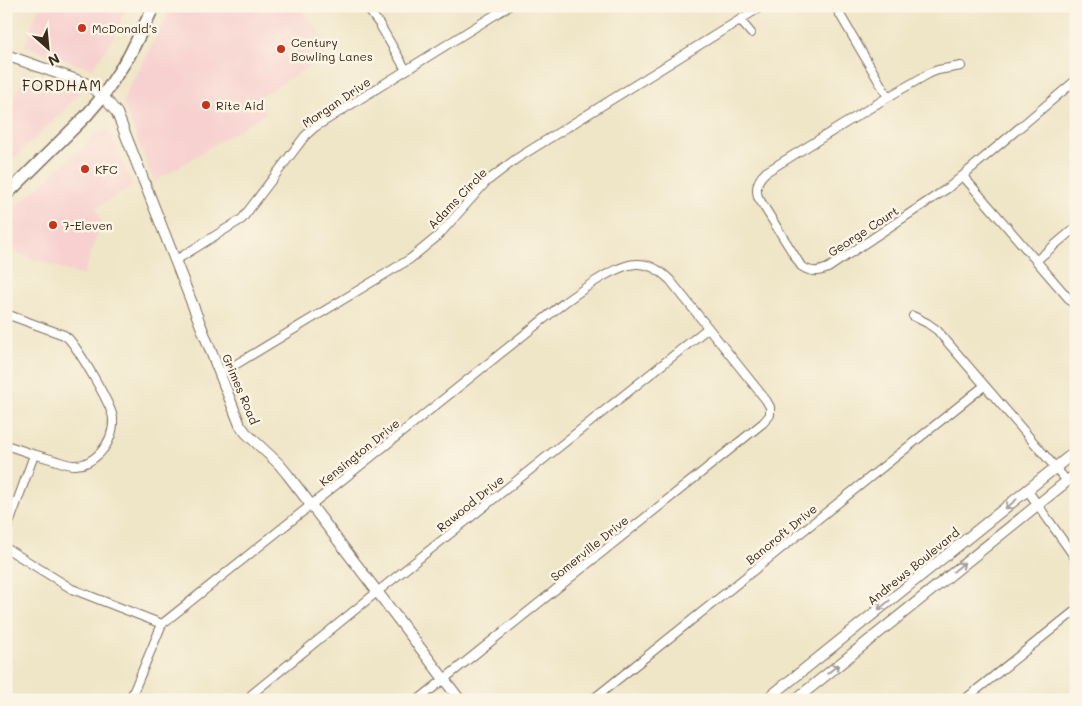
<svg xmlns="http://www.w3.org/2000/svg" width="1082" height="706" font-family="Mali,sans-serif">
  <rect width="100%" height="100%" fill="#fcf5e5"/>
  <filter id="ink" filterUnits="userSpaceOnUse"><feTurbulence type="fractalNoise" baseFrequency=".02" numOctaves="2"/><feDisplacementMap in="SourceGraphic" scale="10" xChannelSelector="R" yChannelSelector="G"/><feConvolveMatrix kernelMatrix="1 2 1 2 8 2 1 2 1" color-interpolation-filters="sRGB"/></filter>
  <filter id="wash" filterUnits="userSpaceOnUse"><feTurbulence type="fractalNoise" baseFrequency=".0096" numOctaves="4" result="noise"/><feDisplacementMap in="SourceGraphic" scale="20" xChannelSelector="R" yChannelSelector="G"/><feGaussianBlur stdDeviation="1.12" result="paint"/><feColorMatrix in="noise" values="0 0 0 0 0 0 0 0 0 0 0 0 0 0 0 0 0 1.4 0 .05"/><feComposite in="paint" operator="in"/></filter>
  <g filter="url(#wash)">
    <rect width="100%" height="100%" fill="#efe5c7"/>
    <g fill="#f7d0cf">
      <path d="M39 6 48 8 49 6H123L126 7 114 37 92 69 25 46Z"/>
      <path d="M172 6H299L333 51 257 99 266 113 154 182 123 103 126 94Z"/>
      <path d="M24 72 81 91 59 115 6 166V122Z"/>
      <path d="M107 131 112 136 132 186 96 208 101 222 83 276 6 249V216L98 133Z"/>
    </g>
  </g>
  <g filter="url(#ink)">
    <g fill="none" stroke-linecap="round" stroke-linejoin="round">
      <defs>
        <g id="minor">
          <path d="M366 6 380 25 406 70"/>
          <path d="M835 6 888 97"/>
          <path d="M740 20 751 33"/>
          <path d="M961 66 938 70 930 73 888 97 766 172C758 179 755 186 758 197L801 266C811 273 818 272 828 268L948 188 1076 80"/>
          <path d="M963 176 1076 307"/>
          <path d="M176 260 242 219 305 136 315 127 509 6"/>
          <path d="M1037 260 1076 227"/>
          <path d="M6 314 64 335 68 338C79 350 111 404 113 418 114 432 109 443 100 453 94 459 85 465 76 465 69 466 61 462 54 460 38 456 22 451 6 445"/>
          <path d="M913 316 927 323 937 330 1067 481"/>
          <path d="M220 374 410 259 438 236 486 182 516 159 762 6"/>
          <path d="M1028 491 1076 559"/>
          <path d="M6 532 34 455"/>
          <path d="M6 548 72 589 162 624"/>
          <path d="M130 700 162 624 565 302C582 290 615 265 636 264 649 263 661 271 670 280L766 400 770 407V415L763 423 418 700"/>
          <path d="M249 700 252 694 377 592 708 328"/>
          <path d="M592 700 984 386"/>
          <path d="M964 700 1076 610"/>
        </g>
        <g id="tertiary">
          <path d="M6 55 85 83 103 96 117 113 240 425 246 433 279 464 288 475 460 700"/>
          <path d="M766 700 1076 451"/>
          <path d="M795 700 1076 474"/>
        </g>
        <path id="secondary" d="M6 195 86 116 103 96 129 56 154 6"/>
      </defs>
      <use href="#minor" stroke="#7a6b59" stroke-width="10"/>
      <use href="#tertiary" stroke="#7a6b59" stroke-width="12"/>
      <use href="#secondary" stroke="#7a6b59" stroke-width="14"/>
      <use href="#minor" stroke="#fff" stroke-width="8"/>
      <use href="#tertiary" stroke="#fff" stroke-width="10"/>
      <use href="#secondary" stroke="#fff" stroke-width="11"/>
    </g>
    <defs><path id="oneway-shaft" d="M-6 0H5M1.5-3L5.5 0L1.5 3" fill="none" stroke-width="1.6" stroke-linecap="round" stroke-linejoin="round" transform="scale(1.25)"/></defs>
    <g stroke="#a79f9a">
      <use href="#oneway-shaft" transform="translate(1011 504) rotate(141)"/>
      <use href="#oneway-shaft" transform="translate(959 567) rotate(-39)"/>
      <use href="#oneway-shaft" transform="translate(884 605) rotate(141)"/>
      <use href="#oneway-shaft" transform="translate(833 669) rotate(-39)"/>
    </g>
  </g>
  <g fill="#c8321e" stroke="#fcf5e5" stroke-width="2">
    <circle cx="82" cy="28" r="5"/>
    <circle cx="281" cy="49" r="5"/>
    <circle cx="206" cy="105" r="5"/>
    <circle cx="85" cy="169" r="5"/>
    <circle cx="53" cy="225" r="5"/>
  </g>
  <g text-anchor="middle" dominant-baseline="central" stroke-width="5" stroke-linejoin="round" paint-order="stroke">
    <g font-size="12" fill="#3b2a1e" stroke="#fcf5e5" text-anchor="start">
      <text x="92" y="28">McDonald's</text>
      <text x="291" y="42">Century<tspan x="291" dy="14">Bowling Lanes</tspan></text>
      <text x="216" y="105">Rite Aid</text>
      <text x="95" y="169">KFC</text>
      <text x="63" y="225">7-Eleven</text>
    </g>
    <g font-size="12" fill="#3b2a1e" stroke="#fcf5e5">
      <text transform="translate(336 102) rotate(-34)">Morgan Drive</text>
      <text transform="translate(457 198) rotate(-46)">Adams Circle</text>
      <text transform="translate(863 231) rotate(-33)">George Court</text>
      <text transform="translate(241 389) rotate(67)">Grimes Road</text>
      <text transform="translate(359 452) rotate(-39)">Kensington Drive</text>
      <text transform="translate(470 503) rotate(-39)">Rawood Drive</text>
      <text transform="translate(781 534) rotate(-39)">Bancroft Drive</text>
      <text transform="translate(589 548) rotate(-39)">Somerville Drive</text>
      <text transform="translate(913 566) rotate(-39)">Andrews Boulevard</text>
    </g>
    <g font-size="15" letter-spacing="1" fill="#3b2a1e" stroke="#fcf5e5">
      <text x="62" y="85">FORDHAM</text>
    </g>
  </g>
  <rect width="1082" height="706" fill="none" stroke="#fcf5e5" stroke-width="25"/>
  <g transform="translate(48 48) rotate(153)" stroke="#fcf5e5" stroke-width="4" paint-order="stroke">
  <path d="M0-4L9 19L0 12L-9 19Z" fill="#3b2a1e"/>
  <text y="-8" font-size="14" font-weight="bold" text-anchor="middle" fill="#3b2a1e">N</text>
  </g>
</svg>
